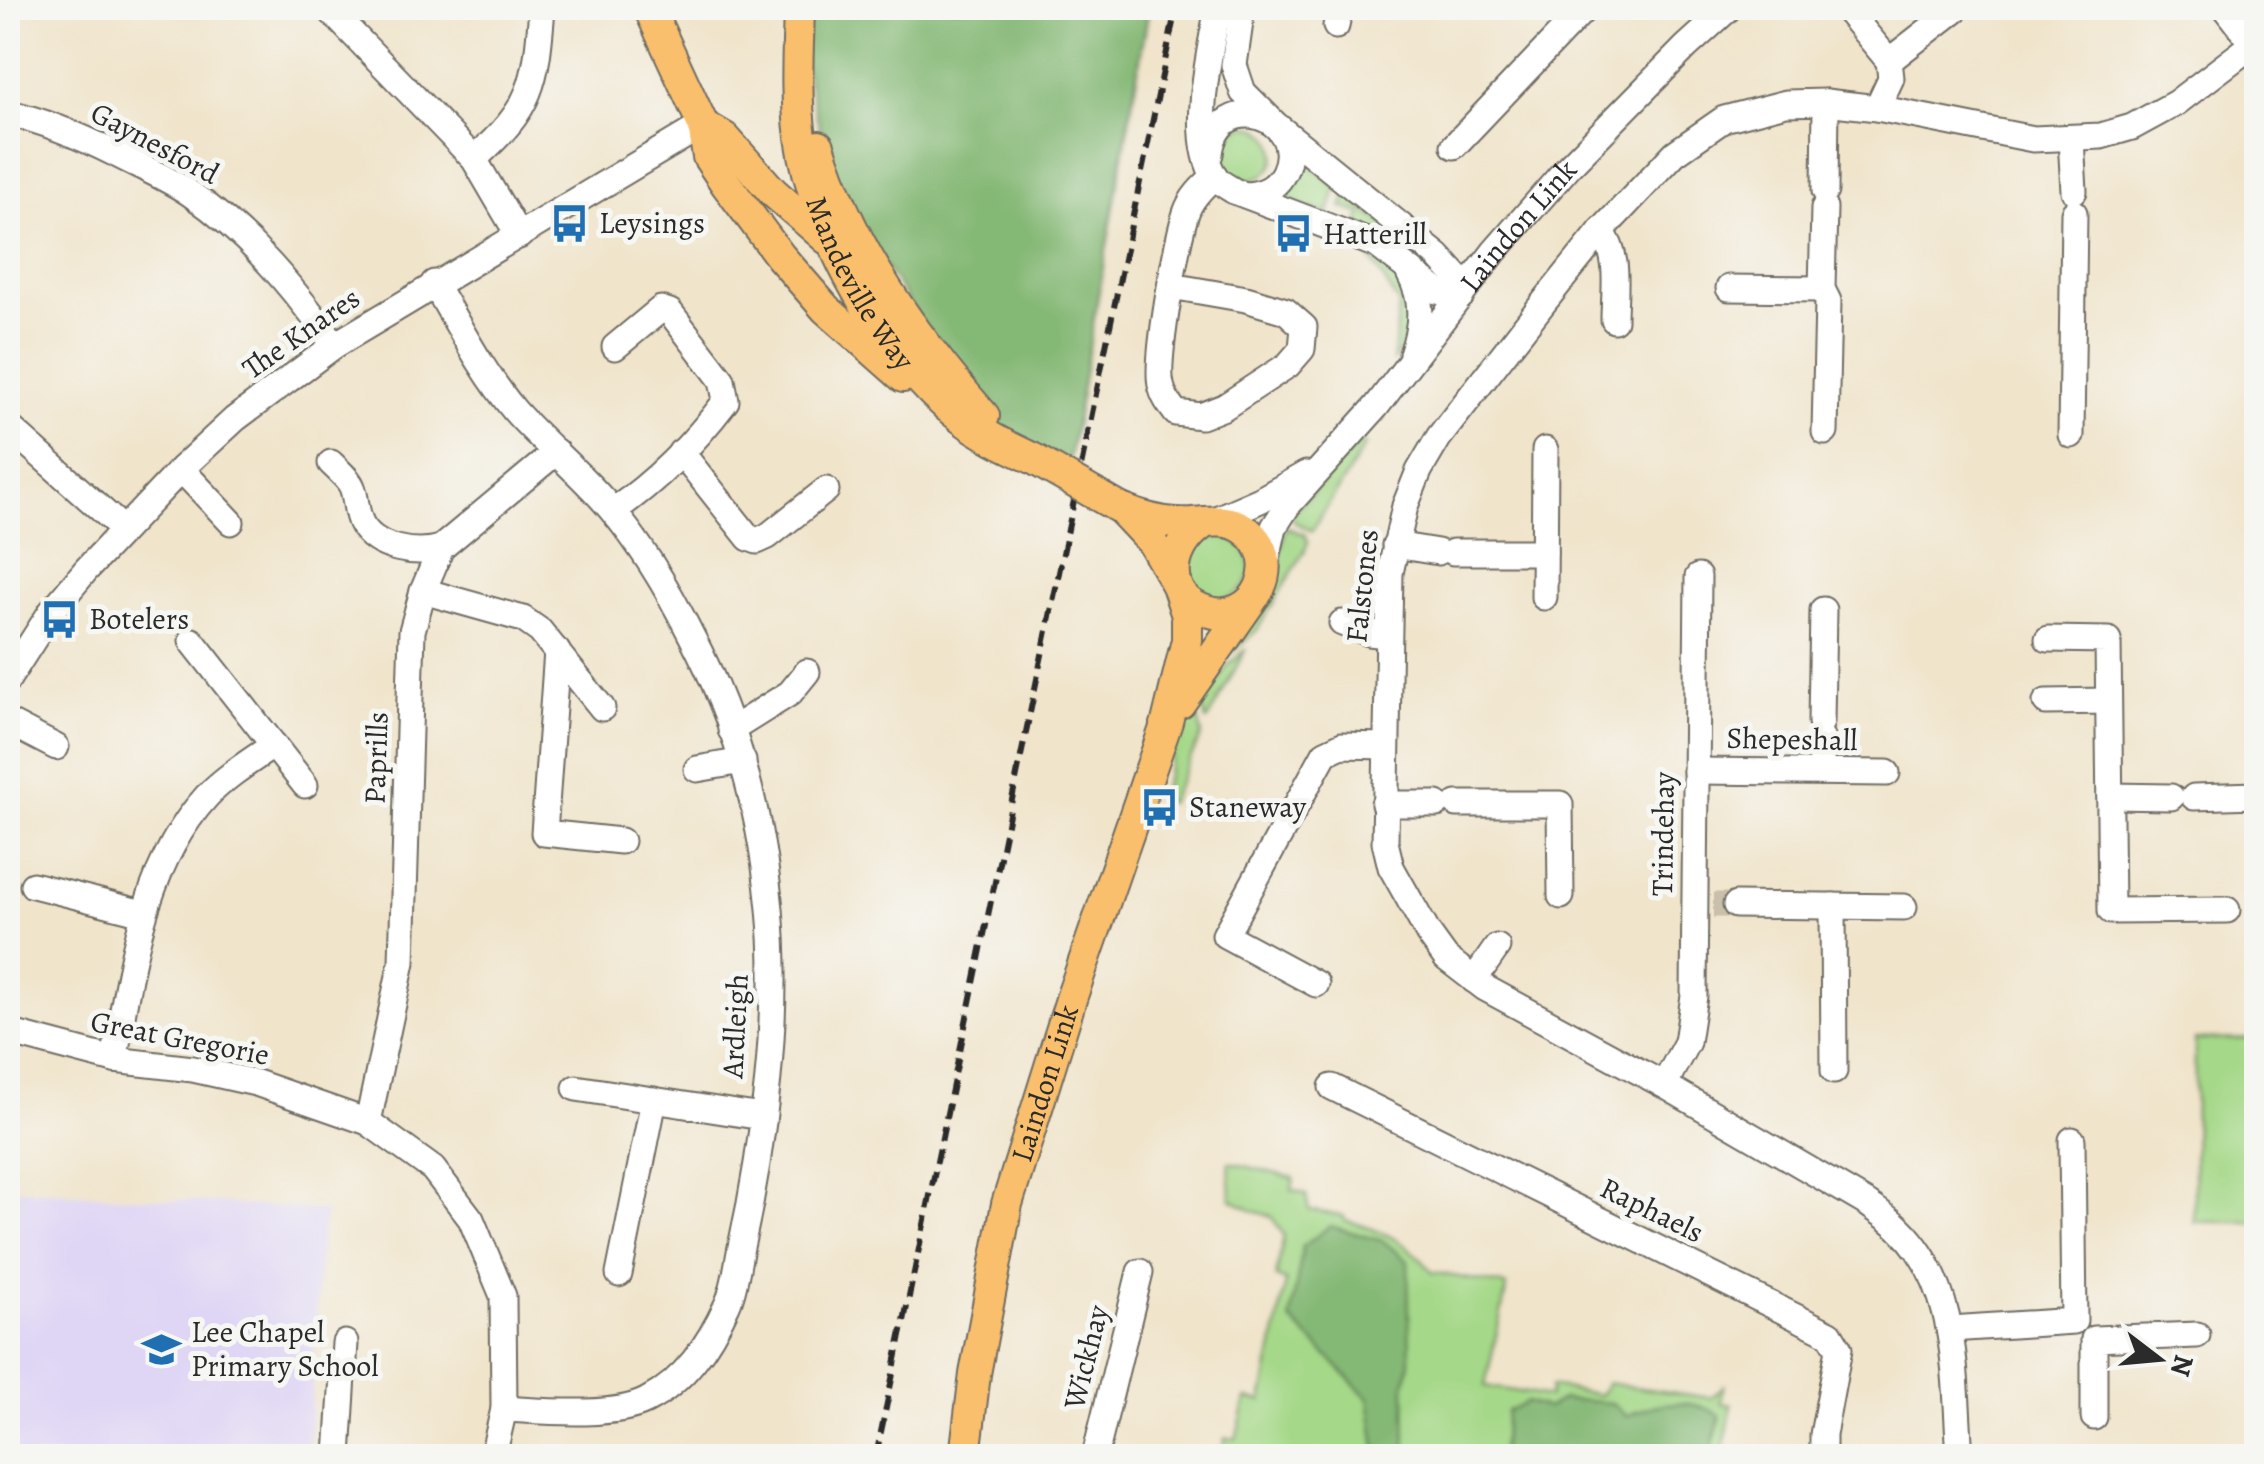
<svg xmlns="http://www.w3.org/2000/svg" width="2264" height="1464" font-family="Alegreya,serif">
  <rect width="100%" height="100%" fill="#f6f6f2"/>
  <filter id="ink" filterUnits="userSpaceOnUse"><feTurbulence type="fractalNoise" baseFrequency=".01" numOctaves="2"/><feDisplacementMap in="SourceGraphic" scale="20" xChannelSelector="R" yChannelSelector="G"/><feConvolveMatrix kernelMatrix="1 2 1 2 8 2 1 2 1" color-interpolation-filters="sRGB"/></filter>
  <filter id="wash" filterUnits="userSpaceOnUse"><feTurbulence type="fractalNoise" baseFrequency=".0048" numOctaves="4" result="noise"/><feDisplacementMap in="SourceGraphic" scale="40" xChannelSelector="R" yChannelSelector="G"/><feGaussianBlur stdDeviation="2.25" result="paint"/><feColorMatrix in="noise" values="0 0 0 0 0 0 0 0 0 0 0 0 0 0 0 0 0 1.4 0 .05"/><feComposite in="paint" operator="in"/></filter>
  <g filter="url(#wash)">
    <rect width="100%" height="100%" fill="#f0e4ca"/>
    <path fill="#dfd5f5" d="M8 1188 326 1211 320 1241 309 1456H8Z"/>
    <g fill="#a5d888" stroke="#68825a" stroke-width="2.5">
      <circle cx="1248" cy="153" r="27"/>
      <path d="M1299 158 1337 186 1328 215 1278 195Z"/>
      <path d="M1347 195 1446 275 1442 281 1358 226 1362 214 1342 207Z"/>
      <path d="M1368 254C1377 259 1389 264 1395 272 1416 297 1410 337 1393 363L1399 304Z"/>
      <path d="M1360 442 1365 445 1312 531 1295 522 1291 515Z"/>
      <path d="M1286 527 1305 535 1308 542 1304 552 1257 630 1232 653 1278 562Z"/>
      <circle cx="1219" cy="568" r="31"/>
      <path d="M1246 649 1207 721H1206L1202 705 1227 666Z"/>
      <path d="M1191 711 1197 714 1202 734 1169 803 1161 800 1175 742Z"/>
      <path d="M2256 1039V1222H2194L2195 1040Z"/>
      <path d="M1229 1162 1294 1178 1292 1190 1306 1194 1309 1210 1344 1216 1345 1220C1382 1231 1408 1240 1432 1272L1507 1286 1485 1386 1549 1397 1551 1386 1600 1395 1607 1383 1711 1398 1724 1386 1721 1403 1732 1405 1722 1456H1222L1225 1438 1236 1439 1246 1399 1262 1401 1286 1281 1276 1277 1284 1235 1271 1216 1253 1211 1231 1199Z"/>
    </g>
    <g fill="#84b874" stroke="#587250" stroke-width="2.5">
      <path d="M799 8H1149L1066 477 986 418 835 192 798 40Z"/>
      <path d="M1330 1226 1383 1241 1408 1261 1410 1362 1405 1385 1406 1456H1377L1369 1398 1290 1319 1303 1246Z"/>
      <path d="M1563 1399 1612 1403 1626 1416C1656 1402 1690 1396 1720 1416L1710 1456H1500L1507 1411 1526 1402 1548 1408Z"/>
    </g>
  </g>
  <g filter="url(#ink)">
    <g fill="none" stroke-linecap="round" stroke-linejoin="round">
      <path stroke="#c9bfaa" stroke-width="25" stroke-dasharray="25 12" stroke-linecap="butt" d="M1713 905H1736"/>
      <defs>
        <g id="minor">
          <path d="M328 8 474 159 519 236"/>
          <path d="M1218 8C1210 51 1189 138 1215 177 1219 183 1228 187 1234 191L1377 245 1437 291 1461 296"/>
          <path d="M1242 8 1234 65 1243 92 1276 125 1438 256 1459 279 1461 296"/>
          <path d="M1845 8 1889 61 1891 78 1877 108"/>
          <path d="M2226 8 2254 44"/>
          <path d="M1336 26 1340 8"/>
          <path d="M1889 61 1957 8"/>
          <path d="M8 113C45 121 82 137 116 154 141 167 168 178 191 194 250 235 293 288 335 345"/>
          <path d="M2071 139 2074 191"/>
          <path d="M1454 146 1585 8"/>
          <path d="M1210 154C1217 85 1309 118 1284 172 1276 188 1264 194 1246 195"/>
          <path d="M474 159C533 107 536 84 542 8"/>
          <path d="M1825 191 1826 102"/>
          <path d="M1824 208 1822 289 1828 301 1825 432"/>
          <path d="M1601 231C1621 256 1614 289 1614 320"/>
          <path d="M1409 273C1424 300 1422 325 1412 354"/>
          <path d="M434 283C459 326 483 373 515 411 545 445 581 473 610 508 642 545 669 591 691 635 736 720 761 814 770 909 780 1014 764 1144 741 1247 737 1266 735 1288 727 1305 709 1344 685 1381 646 1401 612 1418 542 1411 504 1409"/>
          <path d="M1171 286 1246 299 1286 311 1304 327 1302 349 1288 365 1224 407 1201 416 1176 413C1169 404 1163 396 1161 385 1155 360 1177 241 1186 213 1191 198 1202 187 1215 176"/>
          <path d="M1729 288 1822 289"/>
          <path d="M8 426 123 529"/>
          <path d="M2071 435 2074 213"/>
          <path d="M681 452 749 538 757 541 768 536 826 490"/>
          <path d="M331 463C338 470 349 479 352 487 357 499 355 513 362 525 377 550 417 555 441 548"/>
          <path d="M181 469 231 522"/>
          <path d="M613 511C657 481 694 443 726 401L722 380 670 312 661 309 615 347"/>
          <path d="M1214 520 1260 500 1306 474"/>
          <path d="M1395 545 1438 552"/>
          <path d="M1453 552H1544"/>
          <path id="s1" d="M1266 563 1274 527 1288 505 1376 407 1494 252 1569 166 1686 47 1729 8"/>
          <path d="M423 591 523 619 540 631 602 708"/>
          <path d="M1544 597 1545 450"/>
          <path d="M1342 623 1369 633 1387 635"/>
          <path d="M2048 639 2108 640 2111 911 2227 910"/>
          <path d="M192 641 305 785"/>
          <path d="M557 651 544 833 621 841"/>
          <path d="M8 679 51 612 86 570 181 469 235 419 335 345 703 125"/>
          <path d="M2046 702 2108 701"/>
          <path d="M8 722 56 747"/>
          <path d="M1821 722 1823 610"/>
          <path d="M731 730 790 693 807 672"/>
          <path d="M697 769 743 761"/>
          <path d="M1696 771 1887 773"/>
          <path d="M1821 772V737"/>
          <path d="M2110 796 2171 797"/>
          <path d="M2194 797 2256 795"/>
          <path d="M1384 804H1437"/>
          <path d="M1457 804H1560L1561 896"/>
          <path d="M33 885 143 913"/>
          <path d="M1736 905 1904 907"/>
          <path d="M1833 906 1834 1071"/>
          <path d="M1474 980 1497 947"/>
          <path d="M1316 984 1225 935 1325 753 1342 745 1385 746"/>
          <path d="M8 1032 114 1060 193 1069 256 1083 368 1122 433 1169 471 1219 503 1296 504 1409 493 1456"/>
          <path d="M114 1060C131 970 142 867 207 796 226 776 252 760 274 745"/>
          <path d="M1664 1085 1687 1042 1694 996 1698 577"/>
          <path d="M1332 1087 1830 1334 1839 1349 1823 1435V1456"/>
          <path d="M576 1088 762 1117"/>
          <path d="M368 1122 402 962 412 631 423 591 441 548 556 452"/>
          <path d="M619 1274 654 1100"/>
          <path d="M1950 1329 2074 1321 2072 1140"/>
          <path d="M2094 1417V1339L2197 1335"/>
          <path d="M338 1456 345 1343"/>
          <path d="M1095 1456 1140 1272"/>
          <path d="M1960 1456C1954 1379 1960 1286 1899 1228 1890 1219 1879 1212 1868 1204L1664 1085 1485 988 1446 958 1428 933 1391 867 1385 842 1390 573 1405 506 1419 471 1439 437 1544 302 1601 231 1675 153 1724 119 1786 103 1826 102 1877 108 2033 139 2101 136 2132 127 2176 103 2256 42"/>
        </g>
        <g id="major">
          <path d="M649 8 703 125 708 157 726 184 780 256 826 309 903 377"/>
          <path id="s2" d="M799 8C798 51 795 94 801 137 814 232 884 359 961 418 983 435 1009 447 1034 459"/>
          <path d="M703 125 725 138 773 192 827 239"/>
          <path d="M819 146C851 249 914 336 984 416"/>
          <path d="M1124 510C1141 517 1158 522 1176 523 1199 525 1223 515 1244 529 1288 560 1255 627 1206 611 1159 595 1170 543 1206 522"/>
          <path d="M1180 703 1251 601"/>
          <path id="s3" d="M965 1456 975 1374 1007 1204 1072 996 1167 722 1187 640V616L1177 585 1153 543 1121 509"/>
        </g>
      </defs>
      <use href="#minor" stroke="#706c63" stroke-width="29"/>
      <use href="#major" stroke="#706c63" stroke-width="34"/>
      <use href="#minor" stroke="#fff" stroke-width="25"/>
      <use href="#major" stroke="#f9bf6d" stroke-width="30"/>
      <path stroke="#2b2b2b" stroke-width="6" stroke-dasharray="15 8" stroke-linecap="butt" d="M876 1456 1176 8"/>
      <defs>
        <path id="major-bridge" d="M1034 459 1121 509"/>
      </defs>
      <use href="#major-bridge" stroke="#706c63" stroke-width="34" stroke-linecap="butt"/>
      <use href="#major-bridge" stroke="#f9bf6d" stroke-width="30"/>
    </g>
  </g>
  <defs>
    <symbol id="bus-bare" viewBox="-9 -9 18 18"><path d="M-5-6H5V4H4V6H2V4H-2V6H-4V4H-5ZM-3.5-4V0h7V-4ZM-3.5 1.2v1.5H-2V1.2ZM2 1.2v1.5H3.5V1.2Z" fill="#1f6fb2" stroke="#f6f6f2" stroke-width="2.5" paint-order="stroke"/></symbol>
    <symbol id="school-bare" viewBox="-9 -9 18 18"><path d="M0-5L7-2L0 1L-7-2ZM-4 1L0 2.5L4 1V4Q0 6-4 4Z" fill="#1f6fb2" stroke="#f6f6f2" stroke-width="2.5" paint-order="stroke"/></symbol>
  </defs>
  <g fill-rule="evenodd">
    <use href="#bus-bare" x="542" y="196" width="55" height="55"/>
    <use href="#bus-bare" x="1266" y="206" width="55" height="55"/>
    <use href="#bus-bare" x="32" y="592" width="55" height="55"/>
    <use href="#bus-bare" x="1132" y="780" width="55" height="55"/>
    <use href="#school-bare" x="134" y="1322" width="55" height="55"/>
  </g>
  <g text-anchor="middle" dominant-baseline="central" stroke-width="10" stroke-linejoin="round" paint-order="stroke">
    <g font-size="30" fill="#2b2b2b" stroke="#f6f6f2">
      <text transform="translate(155 143) rotate(28)">Gaynesford</text>
      <text stroke="none"><textPath href="#s1" startOffset="425">Laindon Link</textPath></text>
      <text stroke="none"><textPath href="#s2" startOffset="288">Mandeville Way</textPath></text>
      <text transform="translate(301 333) rotate(-35)">The Knares</text>
      <text transform="translate(1362 586) rotate(-84)">Falstones</text>
      <text transform="translate(1792 739) rotate(1)">Shepeshall</text>
      <text transform="translate(376 758) rotate(-88)">Paprills</text>
      <text transform="translate(1663 834) rotate(-89)">Trindehay</text>
      <text transform="translate(735 1026) rotate(-87)">Ardleigh</text>
      <text transform="translate(180 1038) rotate(11)">Great Gregorie</text>
      <text stroke="none"><textPath href="#s3" startOffset="382">Laindon Link</textPath></text>
      <text transform="translate(1652 1210) rotate(26)">Raphaels</text>
      <text transform="translate(1086 1357) rotate(-76)">Wickhay</text>
    </g>
    <g font-size="30" fill="#2b2b2b" stroke="#f6f6f2" text-anchor="start">
      <text x="599" y="223">Leysings</text>
      <text x="1323" y="234">Hatterill</text>
      <text x="89" y="619">Botelers</text>
      <text x="1189" y="807">Staneway</text>
      <text x="191" y="1332">Lee Chapel<tspan x="191" dy="34">Primary School</tspan></text>
    </g>
  </g>
  <rect width="2264" height="1464" fill="none" stroke="#f6f6f2" stroke-width="40"/>
  <g transform="translate(2159 1359) rotate(106)" stroke="#f6f6f2" stroke-width="8" paint-order="stroke">
  <path d="M0-8L18 38L0 25L-18 38Z" fill="#2b2b2b"/>
  <text y="-15" font-size="28" font-weight="bold" text-anchor="middle" fill="#2b2b2b">N</text>
  </g>
</svg>
